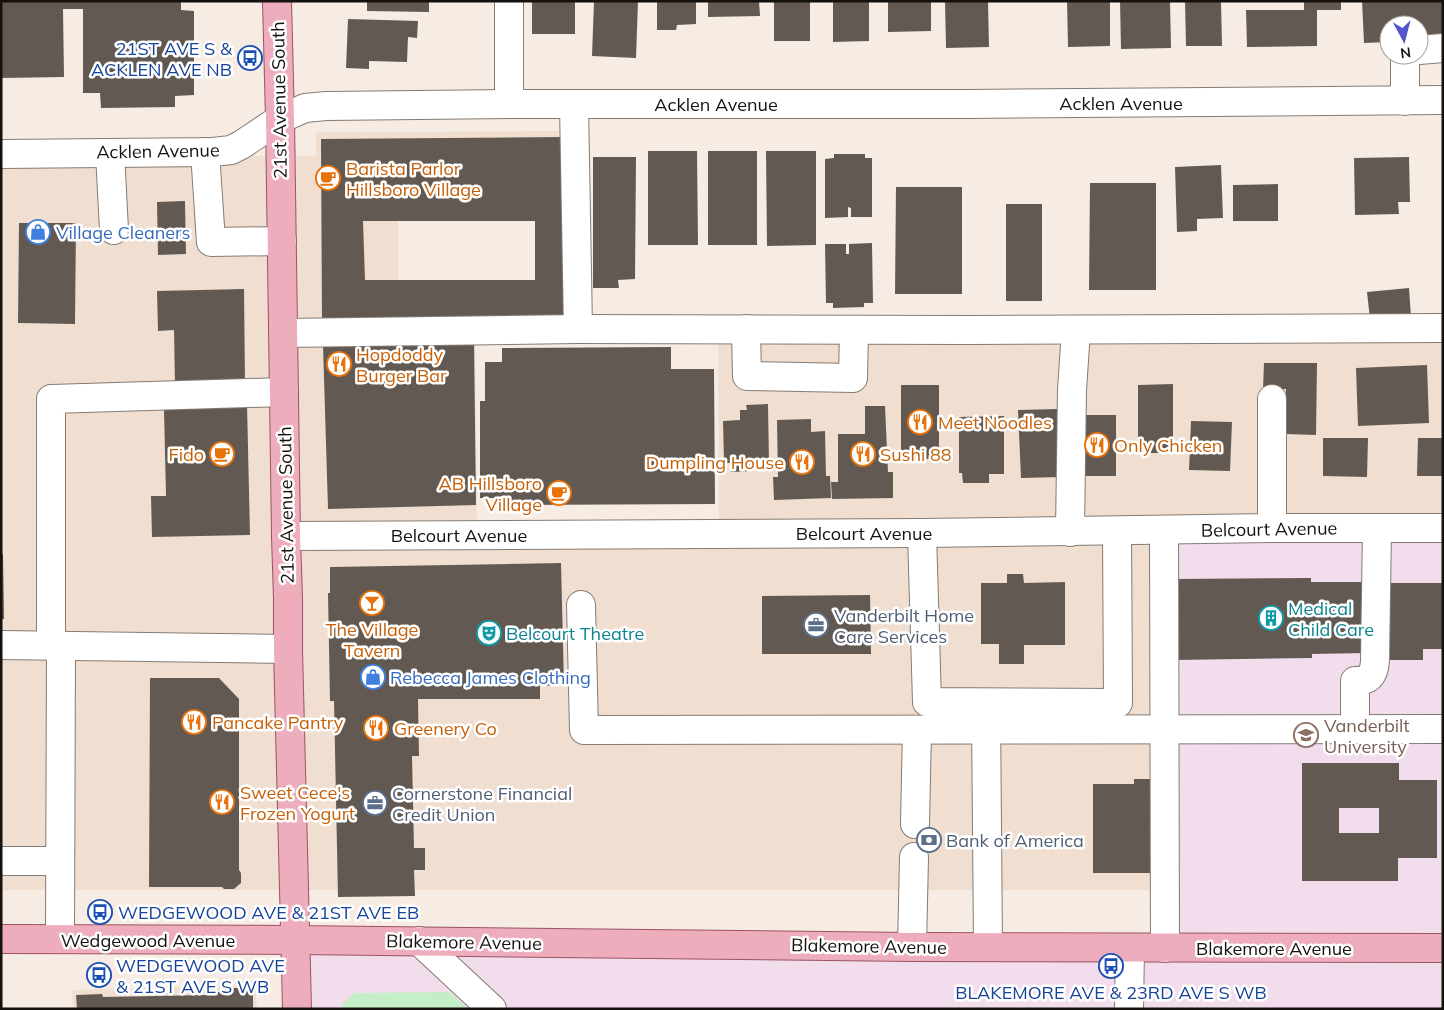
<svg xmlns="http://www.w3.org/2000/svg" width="1444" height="1010" font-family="Mulish,sans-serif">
  <rect width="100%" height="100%" fill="#f7ece3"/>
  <g fill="#f0dfd0">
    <path d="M569 131V171L398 175 399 331 475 330 477 535 719 534 718 338 1443 336V890H1V155L316 156V132Z"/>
    <path d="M255 985 257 1009H73L72 990Z"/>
  </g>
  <path fill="#f2ddec" d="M1443 528V1009H296L295 940 1173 948 1164 530Z"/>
  <path fill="#c4eec8" d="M449 992 468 1009H342V1004L355 993Z"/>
  <g fill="#625a52" fill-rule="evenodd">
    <path d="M1 1H181V10L194 11V95L175 96V107L101 108 100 93H83V9H63L64 77 1 78Z"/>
    <path d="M367 1H429V12L367 11Z"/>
    <rect x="532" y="1" width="43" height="33"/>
    <path d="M594 1H638L636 58 592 56Z"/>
    <path d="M657 1H696V24L677 25 676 30H657Z"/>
    <path d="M708 1H759L760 16 708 17Z"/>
    <rect x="774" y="1" width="36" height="40"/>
    <path d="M833 1H869V41L833 42Z"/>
    <path d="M888 1H931V31L888 32Z"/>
    <path d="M945 1H988L989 47 946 48Z"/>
    <path d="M1067 1H1110V46L1068 47Z"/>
    <path d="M1120 1H1170L1171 48 1121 49Z"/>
    <path d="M1185 1H1221L1222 46H1186Z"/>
    <path d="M1304 1H1341V10H1317V46L1247 47 1246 10H1304Z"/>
    <path d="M1362 1H1443V40L1419 41V25H1389V42L1364 43Z"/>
    <path d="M348 19 418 21 417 38 408 37 407 62 369 61V69L346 68Z"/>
    <path d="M563 137 564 320 322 322 321 139ZM363 221H535V280H365Z"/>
    <path d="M648 151H697L698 245H648Z"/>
    <rect x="708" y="151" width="49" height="94"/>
    <path d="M766 151H816V245L767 246Z"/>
    <path d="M834 154H865V158H872V217H851V208L848 207V217L825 218V159L834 158Z"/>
    <path d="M593 157H636L635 279 618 280 619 288H593Z"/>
    <path d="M1409 157 1410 202H1398L1399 214 1355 215 1354 158Z"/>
    <path d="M1221 165 1223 218 1197 219V231L1177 232 1175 167Z"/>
    <path d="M1090 183H1156V290H1089Z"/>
    <path d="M1278 184V221H1233V185Z"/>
    <path d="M896 187H962V294H895Z"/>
    <path d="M185 201 186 254 158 255 157 202Z"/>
    <rect x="1006" y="204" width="36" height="97"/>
    <path d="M19 223H76L75 324 18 323Z"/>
    <path d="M872 243 873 303H864V307L833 308V303H826L825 244H846V254H849V244Z"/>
    <path d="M1409 288 1411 316 1370 319 1367 292Z"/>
    <path d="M244 289 245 384 175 385 174 330 158 331 157 291Z"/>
    <path d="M474 340 476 505 328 509 323 345Z"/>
    <path d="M671 347V369H714L715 504 496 505 495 498H480V401H485V362H502V348Z"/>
    <path d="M1264 363H1317L1316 435 1285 434 1286 389H1263Z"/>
    <path d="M1427 365 1429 423 1358 426 1356 368Z"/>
    <path d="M1173 384V453H1138V385Z"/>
    <rect x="901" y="385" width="38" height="74"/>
    <path d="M247 404 250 535 152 537 151 496H166L164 410H176V406Z"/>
    <path d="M768 404 769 463H752V471L731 472V463H724L723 421 740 420V410H747L746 405Z"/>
    <path d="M865 406H885L888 472H893V498L832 499 831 482H838V434H865Z"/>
    <path d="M1058 409 1061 477 1021 478 1018 410Z"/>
    <rect x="1078" y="415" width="38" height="61"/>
    <path d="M1004 416V474H989V483H963L962 473H959V417Z"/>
    <path d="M811 419V432L825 431 826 476H830L831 498 774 500 773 477H778L777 420Z"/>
    <path d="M1191 421 1232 422 1230 471 1189 470Z"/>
    <path d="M1323 438H1368L1367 477 1323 476Z"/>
    <path d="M1418 438H1443V476H1417Z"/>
    <path d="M1 554H3L4 619H1Z"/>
    <path d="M561 563 564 685 540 686V699H418L419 756H412L414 848H425V870H414L415 896 338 897 334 701H330L328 593H330V567Z"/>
    <path d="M1007 574H1023L1024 583 1065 582V645H1024V664H999V644H981V583H1007Z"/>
    <path d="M1311 578V582H1366L1367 653 1312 654V658L1176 660 1175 579Z"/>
    <path d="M1387 583H1443V649H1423V660H1387Z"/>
    <path d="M870 595 871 654H762V596Z"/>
    <path d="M150 678H219L239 699V870L241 873V883L234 889H224L222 887H149Z"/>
    <path d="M1302 763H1399V780H1437V858H1398V881H1302ZM1339 808H1379V833H1339Z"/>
    <path d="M1134 779H1150L1151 873H1093V784H1134Z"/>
    <path d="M228 988H253V1009H77L76 995 102 994 103 997 205 995V992H228Z"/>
  </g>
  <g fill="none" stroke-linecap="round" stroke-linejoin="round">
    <defs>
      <g id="minor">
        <path d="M1419 50 1443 48"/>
        <path d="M1405 101V59L1408 55"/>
        <path d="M509 104V1"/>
        <path d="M574 104 578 329"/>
        <path d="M205 152 211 242 282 241"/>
        <path d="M110 153 114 230"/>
        <path d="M1 154 213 152 231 150 241 145 280 119 305 108 326 106 509 104H968L1443 100"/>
        <path d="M746 329 747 376 853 378 854 330"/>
        <path d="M283 333 578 329 969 330 1443 328"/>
        <path d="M1272 399V528"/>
        <path d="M1164 530 1165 948"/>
        <path d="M1070 532 1072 390 1076 330"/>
        <path d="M922 533 927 702 1118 703 1117 531"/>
        <path d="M286 536 922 533 1272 528H1443"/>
        <path d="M581 605 584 730 1443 729"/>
        <path d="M1 645 288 649"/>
        <path d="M51 646V399L284 392"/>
        <path d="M986 711 988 947"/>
        <path d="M1355 729V681C1370 681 1374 675 1375 661L1377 528"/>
        <path d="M915 824 917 730"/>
        <path d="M1 861H60"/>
        <path d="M60 939 61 646"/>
        <path d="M419 941 492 1009"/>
        <path d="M912 947 914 857"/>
        <path d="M1129 1009 1130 948"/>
      </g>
      <g id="major">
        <path d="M277 1 280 119 286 536 288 599V649L297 1009"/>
        <path d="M1 939 295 940 912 947 1443 948"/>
      </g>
    </defs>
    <use href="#minor" stroke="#857b73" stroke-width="30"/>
    <use href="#major" stroke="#9b5362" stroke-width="30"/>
    <use href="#minor" stroke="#fff" stroke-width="28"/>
    <use href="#major" stroke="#eeadbc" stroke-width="28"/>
  </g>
  <defs>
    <symbol id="bus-ring" viewBox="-11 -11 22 22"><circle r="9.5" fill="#fff" stroke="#1a4fb4" stroke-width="1.5"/><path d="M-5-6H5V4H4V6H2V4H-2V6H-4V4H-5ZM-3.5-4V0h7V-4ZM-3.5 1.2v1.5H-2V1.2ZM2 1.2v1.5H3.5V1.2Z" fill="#1a4fb4"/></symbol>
    <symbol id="cafe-ring" viewBox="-11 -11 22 22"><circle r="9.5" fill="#fff" stroke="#e8710a" stroke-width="1.5"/><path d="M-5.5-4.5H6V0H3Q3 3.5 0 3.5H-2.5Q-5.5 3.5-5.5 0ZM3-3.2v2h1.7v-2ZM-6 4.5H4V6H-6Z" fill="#e8710a"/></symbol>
    <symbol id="shop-ring" viewBox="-11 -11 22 22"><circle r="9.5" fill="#fff" stroke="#3f7fe0" stroke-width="1.5"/><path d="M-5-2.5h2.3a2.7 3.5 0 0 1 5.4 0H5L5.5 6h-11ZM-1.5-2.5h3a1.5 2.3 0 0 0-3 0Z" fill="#3f7fe0"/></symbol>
    <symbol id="restaurant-ring" viewBox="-11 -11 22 22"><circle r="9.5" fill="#fff" stroke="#e8710a" stroke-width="1.5"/><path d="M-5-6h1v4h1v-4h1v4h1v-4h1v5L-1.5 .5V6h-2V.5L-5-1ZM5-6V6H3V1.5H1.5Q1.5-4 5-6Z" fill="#e8710a"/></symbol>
    <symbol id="bar-ring" viewBox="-11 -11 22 22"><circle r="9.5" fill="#fff" stroke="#e8710a" stroke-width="1.5"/><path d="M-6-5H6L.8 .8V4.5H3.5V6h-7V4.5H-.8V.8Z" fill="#e8710a"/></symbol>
    <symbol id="building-ring" viewBox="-11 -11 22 22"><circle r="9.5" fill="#fff" stroke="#0f9aa8" stroke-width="1.5"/><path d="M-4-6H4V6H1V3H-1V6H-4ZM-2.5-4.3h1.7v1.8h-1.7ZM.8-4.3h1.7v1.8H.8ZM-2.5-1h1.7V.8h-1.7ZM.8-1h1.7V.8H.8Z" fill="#0f9aa8"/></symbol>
    <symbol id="office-ring" viewBox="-11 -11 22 22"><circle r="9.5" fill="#fff" stroke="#5c6f8a" stroke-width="1.5"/><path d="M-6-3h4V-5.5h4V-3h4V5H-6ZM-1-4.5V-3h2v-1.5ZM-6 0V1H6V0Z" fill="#5c6f8a"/></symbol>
    <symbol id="theatre-ring" viewBox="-11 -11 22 22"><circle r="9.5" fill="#fff" stroke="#0f9aa8" stroke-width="1.5"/><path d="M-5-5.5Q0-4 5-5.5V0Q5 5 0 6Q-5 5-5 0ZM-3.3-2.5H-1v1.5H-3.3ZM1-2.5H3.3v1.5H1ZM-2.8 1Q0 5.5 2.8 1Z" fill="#0f9aa8"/></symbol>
    <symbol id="university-ring" viewBox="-11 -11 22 22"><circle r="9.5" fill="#fff" stroke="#8d6e63" stroke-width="1.5"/><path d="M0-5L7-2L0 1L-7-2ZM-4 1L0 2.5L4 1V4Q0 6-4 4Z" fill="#8d6e63"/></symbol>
    <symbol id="bank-ring" viewBox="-11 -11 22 22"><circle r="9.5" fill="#fff" stroke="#5c6f8a" stroke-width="1.5"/><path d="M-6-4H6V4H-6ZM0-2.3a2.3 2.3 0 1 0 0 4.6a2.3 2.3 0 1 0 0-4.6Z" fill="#5c6f8a"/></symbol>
  </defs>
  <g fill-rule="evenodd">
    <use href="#bus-ring" x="236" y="44" width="28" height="28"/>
    <use href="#cafe-ring" x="314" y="164" width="28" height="28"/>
    <use href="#shop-ring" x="24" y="218" width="28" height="28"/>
    <use href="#restaurant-ring" x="325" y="350" width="28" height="28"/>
    <use href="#restaurant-ring" x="906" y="408" width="28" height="28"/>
    <use href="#restaurant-ring" x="1083" y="431" width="28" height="28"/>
    <use href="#cafe-ring" x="208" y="440" width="28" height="28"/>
    <use href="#restaurant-ring" x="849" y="440" width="28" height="28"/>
    <use href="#restaurant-ring" x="788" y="448" width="28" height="28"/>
    <use href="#cafe-ring" x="545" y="479" width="28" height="28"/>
    <use href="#bar-ring" x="358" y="589" width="28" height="28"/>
    <use href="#building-ring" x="1257" y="604" width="28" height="28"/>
    <use href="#office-ring" x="802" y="611" width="28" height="28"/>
    <use href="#theatre-ring" x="475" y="619" width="28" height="28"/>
    <use href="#shop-ring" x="359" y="663" width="28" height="28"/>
    <use href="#restaurant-ring" x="180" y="708" width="28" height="28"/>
    <use href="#restaurant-ring" x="362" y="714" width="28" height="28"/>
    <use href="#university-ring" x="1292" y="721" width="28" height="28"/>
    <use href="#restaurant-ring" x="208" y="788" width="28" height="28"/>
    <use href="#office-ring" x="361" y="789" width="28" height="28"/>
    <use href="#bank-ring" x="915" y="826" width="28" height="28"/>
    <use href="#bus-ring" x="86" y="898" width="28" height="28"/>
    <use href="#bus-ring" x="1097" y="952" width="28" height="28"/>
    <use href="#bus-ring" x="85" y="961" width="28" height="28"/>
  </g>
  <g text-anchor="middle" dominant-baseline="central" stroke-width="5" stroke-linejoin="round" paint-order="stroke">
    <g font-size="18" fill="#164399" stroke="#fff" text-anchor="start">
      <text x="232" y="48" text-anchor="end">21ST AVE S &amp;<tspan x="232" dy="21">ACKLEN AVE NB</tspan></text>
      <text x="118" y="912">WEDGEWOOD AVE &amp; 21ST AVE EB</text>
      <text x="116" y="965">WEDGEWOOD AVE<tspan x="116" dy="21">&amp; 21ST AVE S WB</tspan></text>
      <text x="1111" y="992" text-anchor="middle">BLAKEMORE AVE &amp; 23RD AVE S WB</text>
    </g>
    <g font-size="18" fill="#14110e" stroke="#fff">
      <text transform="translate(279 100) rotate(-91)">21st Avenue South</text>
      <text x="1121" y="103">Acklen Avenue</text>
      <text x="716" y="104">Acklen Avenue</text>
      <text transform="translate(158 151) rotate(-1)">Acklen Avenue</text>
      <text transform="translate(286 505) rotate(-91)">21st Avenue South</text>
      <text transform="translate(1269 529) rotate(-1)">Belcourt Avenue</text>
      <text x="864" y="533">Belcourt Avenue</text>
      <text x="459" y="535">Belcourt Avenue</text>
      <text x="148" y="940">Wedgewood Avenue</text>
      <text transform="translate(464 942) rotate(1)">Blakemore Avenue</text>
      <text transform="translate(869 946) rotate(1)">Blakemore Avenue</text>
      <text x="1274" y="948">Blakemore Avenue</text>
    </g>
    <g font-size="18" fill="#c56008" stroke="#fff" text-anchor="start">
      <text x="346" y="168">Barista Parlor<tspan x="346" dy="21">Hillsboro Village</tspan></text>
      <text x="356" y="354">Hopdoddy<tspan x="356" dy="21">Burger Bar</tspan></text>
      <text x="938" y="422">Meet Noodles</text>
      <text x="1114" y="445">Only Chicken</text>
      <text x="204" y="454" text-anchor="end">Fido</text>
      <text x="880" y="454">Sushi 88</text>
      <text x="784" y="462" text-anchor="end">Dumpling House</text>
      <text x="542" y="483" text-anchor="end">AB Hillsboro<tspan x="542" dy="21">Village</tspan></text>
      <text x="372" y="629" text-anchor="middle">The Village<tspan x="372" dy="21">Tavern</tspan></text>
      <text x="212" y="722">Pancake Pantry</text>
      <text x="394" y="728">Greenery Co</text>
      <text x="240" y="792">Sweet Cece's<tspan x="240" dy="21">Frozen Yogurt</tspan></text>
    </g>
    <g font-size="18" fill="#366cbe" stroke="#fff" text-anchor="start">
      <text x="56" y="232">Village Cleaners</text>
      <text x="390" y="677">Rebecca James Clothing</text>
    </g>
    <g font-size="18" fill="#0d838f" stroke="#fff" text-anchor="start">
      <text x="1288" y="608">Medical<tspan x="1288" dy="21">Child Care</tspan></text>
      <text x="506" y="633">Belcourt Theatre</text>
    </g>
    <g font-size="18" fill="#4e5e75" stroke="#fff" text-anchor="start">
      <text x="834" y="615">Vanderbilt Home<tspan x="834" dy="21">Care Services</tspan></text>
      <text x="392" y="793">Cornerstone Financial<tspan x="392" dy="21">Credit Union</tspan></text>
      <text x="946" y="840">Bank of America</text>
    </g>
    <g font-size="18" fill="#785e54" stroke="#fff" text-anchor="start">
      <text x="1324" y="725">Vanderbilt<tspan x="1324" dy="21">University</tspan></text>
    </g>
  </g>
  <rect width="1444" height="1010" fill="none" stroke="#14110e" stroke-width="5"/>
  <g transform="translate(1404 40) rotate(173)"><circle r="24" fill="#ffffff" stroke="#a1a09f"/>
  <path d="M0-4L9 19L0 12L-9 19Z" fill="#5356cd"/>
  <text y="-8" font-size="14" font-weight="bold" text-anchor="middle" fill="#14110e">N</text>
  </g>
</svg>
